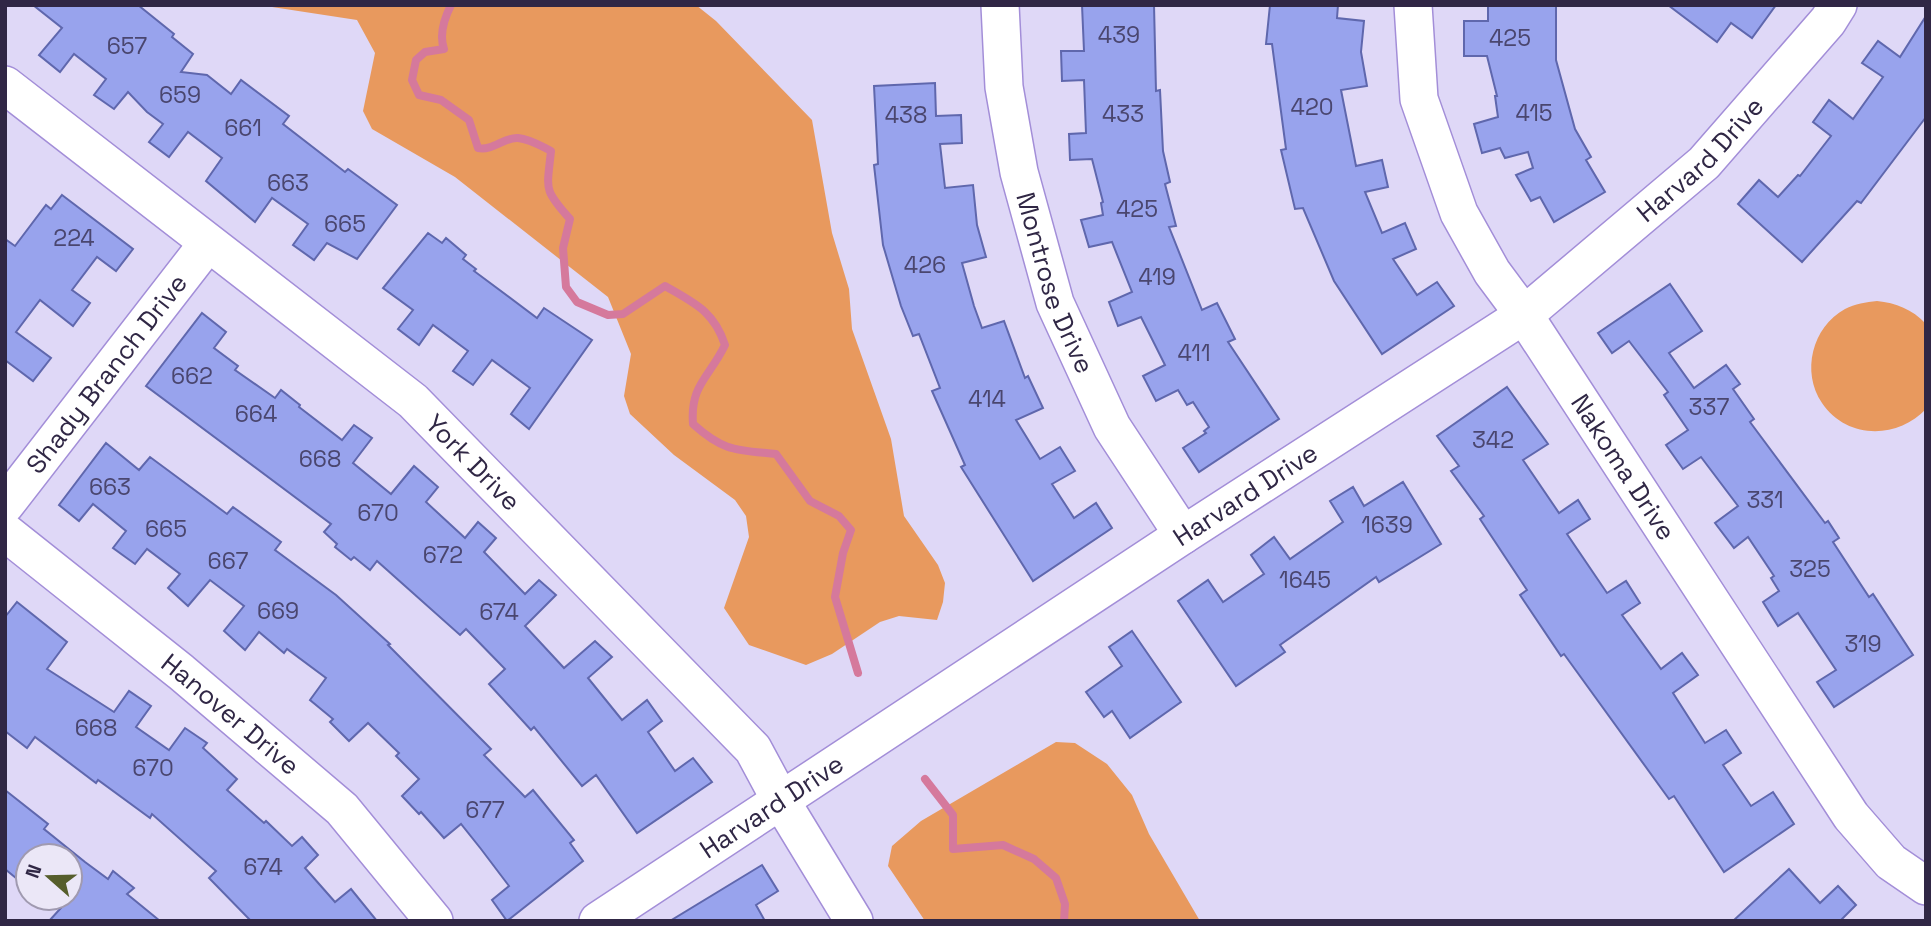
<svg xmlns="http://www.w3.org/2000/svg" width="1931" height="926" font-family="'Space Grotesk',sans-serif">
  <rect width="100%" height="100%" fill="#dfd8f7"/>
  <g fill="#e8995e">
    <path d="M259 5H696L716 21 812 120 832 233 849 289 852 329 891 439 904 516 938 565 945 583 943 602 937 620 899 616 880 622 832 654 806 665 749 645 724 608 749 537 746 516 735 500 674 455 630 414 624 396 631 354 608 297 455 177 372 129 363 111 375 53 357 20Z"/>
    <path d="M1877 301C1896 303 1912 309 1926 324V409C1898 439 1847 440 1822 403 1801 372 1812 327 1845 309 1855 304 1866 302 1877 301Z"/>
    <path d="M1056 742 1075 743 1107 764 1132 795 1149 834 1200 921H925L888 866 892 846 921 821Z"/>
  </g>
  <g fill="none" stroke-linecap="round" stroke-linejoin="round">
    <g stroke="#d5799c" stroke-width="8">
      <path d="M451 5C444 19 439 35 444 49L425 52 416 60 412 80 419 95 441 100 469 120 478 148C493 151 504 137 518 138 530 139 541 146 551 151 547 190 543 189 570 219L563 248 566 287 577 302 608 315 623 314 665 286C694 303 714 311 725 345 709 378 690 385 693 424 724 452 737 450 776 454L810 501 839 516 851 530 843 553 835 597 858 673"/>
      <path d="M925 779 953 815V849L1003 845 1034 859 1056 878 1065 904 1064 921"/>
    </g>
  </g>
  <g fill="#98a3ed" stroke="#5f67ad" stroke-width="2">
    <path d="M33 5H138L174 34 172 37 193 54 181 72 207 75 231 94 241 80 289 116 283 124 345 172 348 169 397 205 357 259 327 243 314 260 293 245 308 224 272 198 255 222 206 181 222 158 188 132 169 157 149 142 163 124 147 112 128 92 114 109 94 95 106 79 74 54 60 72 39 55 62 28Z"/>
    <path d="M1082 5H1154L1156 91 1160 90 1163 151 1170 182 1165 184 1176 226 1169 227 1202 310 1217 303 1235 339 1228 342 1279 419 1199 472 1183 448 1206 433 1204 431 1209 427 1193 402 1187 405 1178 390 1156 401 1143 376 1165 365 1141 317 1118 326 1109 302 1132 292 1112 242 1089 247 1081 220 1103 215 1101 203 1103 202 1092 159 1070 160 1069 134 1086 133 1084 80 1062 81 1061 51H1084Z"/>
    <path d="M1270 5H1338L1337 18 1364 21 1361 52 1367 86 1341 90 1356 166 1382 160 1388 187 1365 192 1382 233 1405 223 1416 249 1393 259 1417 295 1437 282 1454 306 1382 354 1334 281 1303 208 1295 209 1281 150 1286 149 1272 44H1266Z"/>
    <path d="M1488 5H1556V60L1575 129 1591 157 1586 160 1605 192 1554 222 1540 197 1531 201 1516 175 1533 168 1528 152 1505 158 1500 148 1482 153 1474 124 1498 117 1495 96H1497L1487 56H1464V21H1488Z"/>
    <path d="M1668 5H1776L1752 38 1731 23 1717 42Z"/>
    <path d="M1926 16V117L1861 203 1857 201 1802 262 1738 204 1759 180 1778 197 1798 175 1800 176 1831 136 1813 122 1829 100 1853 119 1883 77 1862 63 1878 41 1900 57Z"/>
    <path d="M935 83 936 116 961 115 962 143 940 144 945 188 973 185 977 225 986 257 962 263 974 306 982 328 1004 321 1025 378 1028 376 1043 408 1016 420 1040 459 1060 447 1075 471 1052 484 1074 518 1096 503 1112 528 1033 581 961 467 965 465 932 391 940 388 919 334 913 336 901 306 883 245 874 165 878 164 874 86Z"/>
    <path d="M62 195 133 249 116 271 97 257 72 290 90 303 73 326 40 300 16 332 51 358 33 381 5 360V239L15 246 46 205 51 209Z"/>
    <path d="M428 233 442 243 446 238 466 255 463 259 476 269 474 271 537 318 544 308 592 340 529 429 511 414 530 388 492 360 473 385 453 371 468 351 433 325 419 345 398 329 413 310 383 288Z"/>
    <path d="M1670 284 1702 331 1669 353 1694 388 1726 365 1740 384 1733 389 1754 419 1750 422 1825 523 1828 521 1839 538 1833 542 1869 597 1873 594 1913 655 1834 707 1817 682 1836 670 1798 613 1778 626 1763 602 1779 591 1771 578 1774 576 1748 537 1734 548 1715 523 1738 506 1701 457 1683 469 1666 445 1688 430 1664 395 1668 392 1629 341 1612 353 1598 333Z"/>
    <path d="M202 313 226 332 214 348 238 366 235 370 275 398 281 390 300 405 299 407 342 440 354 425 372 438 353 463 391 494 414 466 438 487 426 502 465 538 478 522 496 538 484 552 525 594 539 580 556 595 525 626 564 668 595 641 612 657 588 678 622 720 647 700 662 721 648 732 675 771 693 758 712 782 637 833 596 775 582 786 534 727 531 730 489 684 505 669 466 629 460 635 377 561 370 570 354 557 351 560 335 547 337 544 324 532 331 524 146 386Z"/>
    <path d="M1507 387 1548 444 1523 460 1559 513 1578 500 1590 519 1567 534 1607 593 1626 581 1640 603 1622 615 1661 669 1682 653 1698 675 1673 693 1705 743 1726 730 1741 753 1723 765 1751 806 1773 792 1794 824 1724 872 1674 796 1669 799 1564 654 1561 656 1520 595 1527 590 1480 519 1484 516 1451 471 1459 466 1437 436Z"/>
    <path d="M106 443 139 470 150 457 227 514 233 507 281 542 275 550 336 595 390 644 388 645 491 749 484 755 525 797 533 790 574 840 570 843 583 861 507 921 492 900 509 886 481 849 461 824 444 838 421 812 419 814 402 796 419 779 396 756 399 753 368 723 349 741 330 722 333 719 310 700 326 678 287 649 284 653 259 632 245 650 224 631 244 606 210 580 188 606 168 588 180 574 147 549 135 564 113 548 126 531 93 504 79 521 59 505Z"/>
    <path d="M1403 482 1441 544 1379 582 1376 577 1280 645 1285 652 1236 686 1178 601 1208 580 1223 602 1264 574 1251 555 1274 537 1290 559 1343 522 1330 501 1353 487 1364 506Z"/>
    <path d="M17 602 67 642 47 669 114 712 129 691 151 706 136 727 169 750 185 728 207 743 203 748 237 779 227 790 264 823 266 821 292 846 302 837 318 855 305 868 335 902 351 889 377 921H251L209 878 216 871 152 814 150 818 98 780 96 783 35 737 27 748 5 731V617Z"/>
    <path d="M1132 631 1181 702 1130 738 1112 711 1104 717 1086 692 1122 666 1109 647Z"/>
    <path d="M5 790 48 824 44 829 85 862 108 879 113 871 134 888 127 894 160 921H49L70 898V856H28V888L5 869Z"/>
    <path d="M762 865 778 891 756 905 765 921H670Z"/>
    <path d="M1789 869 1820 903 1838 886 1856 905 1840 921H1733Z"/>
  </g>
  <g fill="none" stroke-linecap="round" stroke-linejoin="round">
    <defs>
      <g id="minor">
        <path id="s1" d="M1000 5 1004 87 1019 172 1055 303 1112 427 1183 535"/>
        <path id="s2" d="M1413 5 1419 99 1459 213 1492 272 1524 315 1851 816 1891 862 1926 886"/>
        <path id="s3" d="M5 85 413 401 753 749 781 801 854 921"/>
        <path id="s4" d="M5 505 208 243"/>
        <path id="s5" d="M5 532 181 672 342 809 434 921"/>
        <path id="s6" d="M598 921 1183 535 1524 315 1704 163 1828 21 1838 5"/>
      </g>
    </defs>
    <use href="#minor" stroke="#a38ed8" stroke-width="40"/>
    <use href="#minor" stroke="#fff" stroke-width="37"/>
  </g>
  <g text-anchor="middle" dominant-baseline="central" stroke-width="6" stroke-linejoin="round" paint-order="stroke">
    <g font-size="23" fill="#4a466f">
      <text x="1119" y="35">439</text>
      <text x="1510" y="38">425</text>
      <text x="127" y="46">657</text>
      <text x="180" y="95">659</text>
      <text x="1312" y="107">420</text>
      <text x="1534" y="113">415</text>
      <text x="1123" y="114">433</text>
      <text x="906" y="115">438</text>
      <text x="243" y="128">661</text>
      <text x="288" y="183">663</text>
      <text x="1137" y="209">425</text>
      <text x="345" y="224">665</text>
      <text x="74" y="238">224</text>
      <text x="925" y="265">426</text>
      <text x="1157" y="277">419</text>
      <text x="1194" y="353">411</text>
      <text x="192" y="376">662</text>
      <text x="987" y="399">414</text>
      <text x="1709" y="407">337</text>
      <text x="256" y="414">664</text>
      <text x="1493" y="440">342</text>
      <text x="320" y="459">668</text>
      <text x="110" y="487">663</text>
      <text x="1765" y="500">331</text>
      <text x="378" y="513">670</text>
      <text x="1387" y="525">1639</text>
      <text x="166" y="529">665</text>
      <text x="443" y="555">672</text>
      <text x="228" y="561">667</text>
      <text x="1810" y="569">325</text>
      <text x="1305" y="580">1645</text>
      <text x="278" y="611">669</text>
      <text x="499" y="612">674</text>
      <text x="1863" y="644">319</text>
      <text x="96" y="728">668</text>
      <text x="153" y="768">670</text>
      <text x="485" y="810">677</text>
      <text x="263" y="867">674</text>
    </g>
    <g font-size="26" fill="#302745" stroke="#ebe7f7">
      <text stroke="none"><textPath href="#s6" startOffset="1342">Harvard Drive</textPath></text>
      <text stroke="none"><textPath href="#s1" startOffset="285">Montrose Drive</textPath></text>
      <text stroke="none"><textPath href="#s4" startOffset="166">Shady Branch Drive</textPath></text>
      <text stroke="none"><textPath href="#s3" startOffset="602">York Drive</textPath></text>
      <text stroke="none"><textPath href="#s2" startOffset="518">Nakoma Drive</textPath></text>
      <text stroke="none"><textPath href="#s6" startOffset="775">Harvard Drive</textPath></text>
      <text stroke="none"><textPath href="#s5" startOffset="290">Hanover Drive</textPath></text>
      <text stroke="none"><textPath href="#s6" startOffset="208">Harvard Drive</textPath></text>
    </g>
  </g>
  <rect width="1931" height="926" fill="none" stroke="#302745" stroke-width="14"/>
  <g transform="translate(49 877) rotate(290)"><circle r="33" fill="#ebe7f7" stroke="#a09ab0" stroke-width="2"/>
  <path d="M0-5L12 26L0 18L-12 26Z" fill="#565e2c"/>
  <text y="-10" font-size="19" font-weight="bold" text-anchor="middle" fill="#302745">N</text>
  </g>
</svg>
